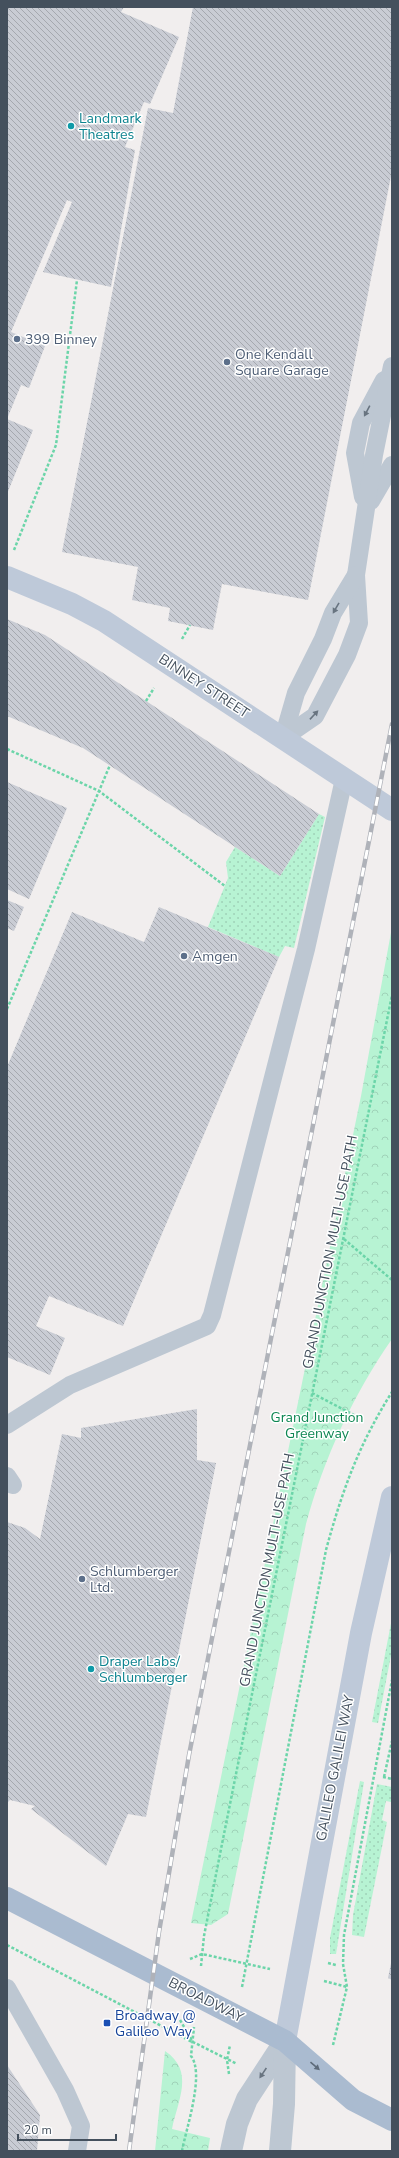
<svg xmlns="http://www.w3.org/2000/svg" width="399" height="2158" font-family="'Nunito Sans',sans-serif">
  <defs>
    <pattern id="grass-dots" width="8" height="8" patternUnits="userSpaceOnUse"><rect width="8" height="8" fill="#b7f3d3"/><path d="M2 2h.1M6 6h.1" fill="none" stroke="#9fd2b8" stroke-width="1.8" stroke-linecap="round"/></pattern>
    <pattern id="forest-crowns" width="20" height="18" patternUnits="userSpaceOnUse"><rect width="20" height="18" fill="#b7f3d3"/><path d="M2 6a3 3 0 1 1 6 0M12 15a3 3 0 1 1 6 0" fill="none" stroke="#9fd2b8"/></pattern>
    <pattern id="building-back-hatch" width="6" height="6" patternUnits="userSpaceOnUse"><rect width="6" height="6" fill="#c9ccd4"/><path d="M-1 5l2 2M0 0l6 6M5-1l2 2" fill="none" stroke="#a5a8af"/></pattern>
  </defs>
  <rect width="100%" height="100%" fill="#f1eeee"/>
  <g fill="url(#grass-dots)">
    <path d="M319 814 325 817 294 948 285 946 279 957 208 927 228 878 226 862 235 847 280 876Z"/>
    <path d="M392 1618V1650L378 1723 372 1722Z"/>
    <path d="M360 1781 364 1782 336 1954H330V1938Z"/>
    <path d="M377 1784 392 1787 391 1802 386 1801 382 1820 387 1822 364 1937 352 1935 353 1915Z"/>
  </g>
  <g fill="url(#forest-crowns)">
    <path d="M392 927V1339C353 1395 324 1458 306 1524L228 1914 211 1925 191 1923 361 1096Z"/>
    <path d="M165 2051C195 2071 178 2100 172 2129L210 2138 208 2151H155Z"/>
  </g>
  <g fill="url(#building-back-hatch)">
    <path d="M7 7H124L121 12 179 37 150 104 144 102 125 147 135 150 111 287 43 272 72 202 67 200 11 332 45 346 29 388 21 385 7 419 33 430 7 494Z"/>
    <path d="M193 7H392V171L308 600 222 584 213 630 168 621 170 608 132 600 138 567 62 552 148 108 173 113Z"/>
    <path d="M7 619 45 635 319 814 280 876 83 748 7 716Z"/>
    <path d="M7 782 67 808 29 899 7 889Z"/>
    <path d="M7 900 24 907 14 931 7 928Z"/>
    <path d="M159 907 279 957 123 1326 49 1296 36 1326 65 1338 50 1375 7 1357V1067L72 912 144 942Z"/>
    <path d="M197 1409V1460L216 1463 146 1817 128 1814 106 1866 31 1809 35 1806 10 1800 7 1803V1522L25 1528 40 1539 62 1434 81 1438V1428Z"/>
    <path d="M391 1963H392V1980L388 1978Z"/>
    <path d="M7 2065 40 2115 37 2151H7Z"/>
  </g>
  <g fill="none" stroke-linecap="round" stroke-linejoin="round">
    <g stroke="#6cd5a9" stroke-width="2.5" stroke-dasharray="3 2" stroke-linecap="butt">
      <path d="M14 550 56 445 77 280"/>
      <path d="M182 639 190 625"/>
      <path d="M146 701 154 688"/>
      <path d="M7 749 99 791 225 886"/>
      <path d="M7 1009 110 765"/>
      <path d="M344 1239 392 1280"/>
      <path d="M312 1393 354 1415"/>
      <path d="M383 1777 392 1779"/>
      <path d="M384 1777 392 1741"/>
      <path d="M7 1945 192 2042"/>
      <path d="M190 1959 202 1954 270 1969"/>
      <path d="M328 1963 336 1965"/>
      <path d="M201 1966 204 1936 221 1849 392 995"/>
      <path d="M324 1981 347 1987"/>
      <path d="M242 1987 326 1550C342 1491 359 1444 392 1392"/>
      <path d="M180 2020 193 2042 237 2064"/>
      <path d="M333 2045 347 1987 343 1964 344 1935 392 1680"/>
      <path d="M229 2074 227 2060 230 2045"/>
      <path d="M182 2151C186 2129 205 2074 191 2056L194 2027"/>
    </g>
    <g stroke="#bdc7d2" stroke-width="18">
      <path d="M363 497 355 453 361 423 384 380"/>
      <path d="M371 501 392 465"/>
      <path d="M283 738 315 716 347 655 359 623 356 575 374 455 392 366"/>
      <path d="M283 738 296 693 323 639 333 613 356 575"/>
      <path d="M7 1425 70 1385 207 1326 212 1315 306 949 344 779"/>
      <path d="M7 1476 13 1485"/>
      <path d="M7 1988 65 2090 81 2126 77 2151"/>
    </g>
    <g stroke="#bdc7d2" stroke-width="22">
      <path d="M231 2151 237 2124 247 2099 285 2041"/>
      <path d="M280 2151 284 2104 285 2041"/>
    </g>
    <g stroke="#bec9d9" stroke-width="22">
      <path d="M7 577 72 604 104 621 392 810"/>
      <path d="M285 2041 361 1633 392 1497"/>
    </g>
    <path stroke="#aabbd0" stroke-width="22" d="M7 1898 285 2041 353 2100 392 2120"/>
    <defs>
      <path id="rail" d="M129 2151 159 1932 189 1755 392 724"/>
    </defs>
    <use href="#rail" stroke="#afb2b9" stroke-width="4.5"/>
    <use href="#rail" stroke="#fff" stroke-width="3" stroke-dasharray="9" stroke-linecap="butt"/>
  </g>
  <defs><path id="oneway-solid" d="M-6-.8H1V-3.2L6.5 0L1 3.2V.8H-6Z"/></defs>
  <g fill="#687480">
    <use href="#oneway-solid" transform="translate(367 411) rotate(118)"/>
    <use href="#oneway-solid" transform="translate(336 608) rotate(120)"/>
    <use href="#oneway-solid" transform="translate(314 715) rotate(-47)"/>
    <use href="#oneway-solid" transform="translate(263 2073) rotate(124)"/>
  </g>
  <use fill="#5e6b7a" href="#oneway-solid" transform="translate(315 2066) rotate(41)"/>
  <g fill="#0f9aa8" stroke="#fff" stroke-width="1.5">
    <circle cx="71" cy="126" r="4"/>
    <circle cx="91" cy="1669" r="4"/>
  </g>
  <g fill="#5c6f8a" stroke="#fff" stroke-width="1.5">
    <circle cx="17" cy="339" r="4"/>
    <circle cx="227" cy="362" r="4"/>
    <circle cx="184" cy="956" r="4"/>
    <circle cx="82" cy="1579" r="4"/>
  </g>
  <rect fill="#1a4fb4" stroke="#fff" stroke-width="1.5" x="103" y="2019" width="8" height="8" rx="2"/>
  <g text-anchor="middle" dominant-baseline="central" stroke-width="3" stroke-linejoin="round" paint-order="stroke">
    <g font-size="14" fill="#0d838f" stroke="#fff" text-anchor="start">
      <text x="79" y="118">Landmark<tspan x="79" dy="16">Theatres</tspan></text>
      <text x="99" y="1661">Draper Labs/<tspan x="99" dy="16">Schlumberger</tspan></text>
    </g>
    <g font-size="14" fill="#4e5e75" stroke="#fff" text-anchor="start">
      <text x="25" y="339">399 Binney</text>
      <text x="235" y="354">One Kendall<tspan x="235" dy="16">Square Garage</tspan></text>
      <text x="192" y="956">Amgen</text>
      <text x="90" y="1571">Schlumberger<tspan x="90" dy="16">Ltd.</tspan></text>
    </g>
    <g font-size="14" fill="#44505d" stroke="#fff">
      <text transform="translate(204 686) rotate(33)">BINNEY STREET</text>
      <text transform="translate(330 1252) rotate(-79)">GRAND JUNCTION MULTI-USE PATH</text>
      <text transform="translate(267 1570) rotate(-79)">GRAND JUNCTION MULTI-USE PATH</text>
      <text transform="translate(335 1768) rotate(-79)">GALILEO GALILEI WAY</text>
      <text transform="translate(206 2000) rotate(27)">BROADWAY</text>
    </g>
    <g font-size="14" fill="#0d8652" stroke="#fff">
      <text x="317" y="1417">Grand Junction<tspan x="317" dy="16">Greenway</tspan></text>
    </g>
    <g font-size="14" fill="#164399" stroke="#fff" text-anchor="start">
      <text x="115" y="2015">Broadway @<tspan x="115" dy="16">Galileo Way</tspan></text>
    </g>
  </g>
  <rect width="399" height="2158" fill="none" stroke="#44505d" stroke-width="16"/>
  <path d="M18 2134v6h98v-6" fill="none" stroke="#44505d" stroke-width="2"/>
  <text x="24" y="2134" font-size="12" fill="#44505d" stroke="#ffffff" stroke-width="3" paint-order="stroke">20 m</text>
</svg>
